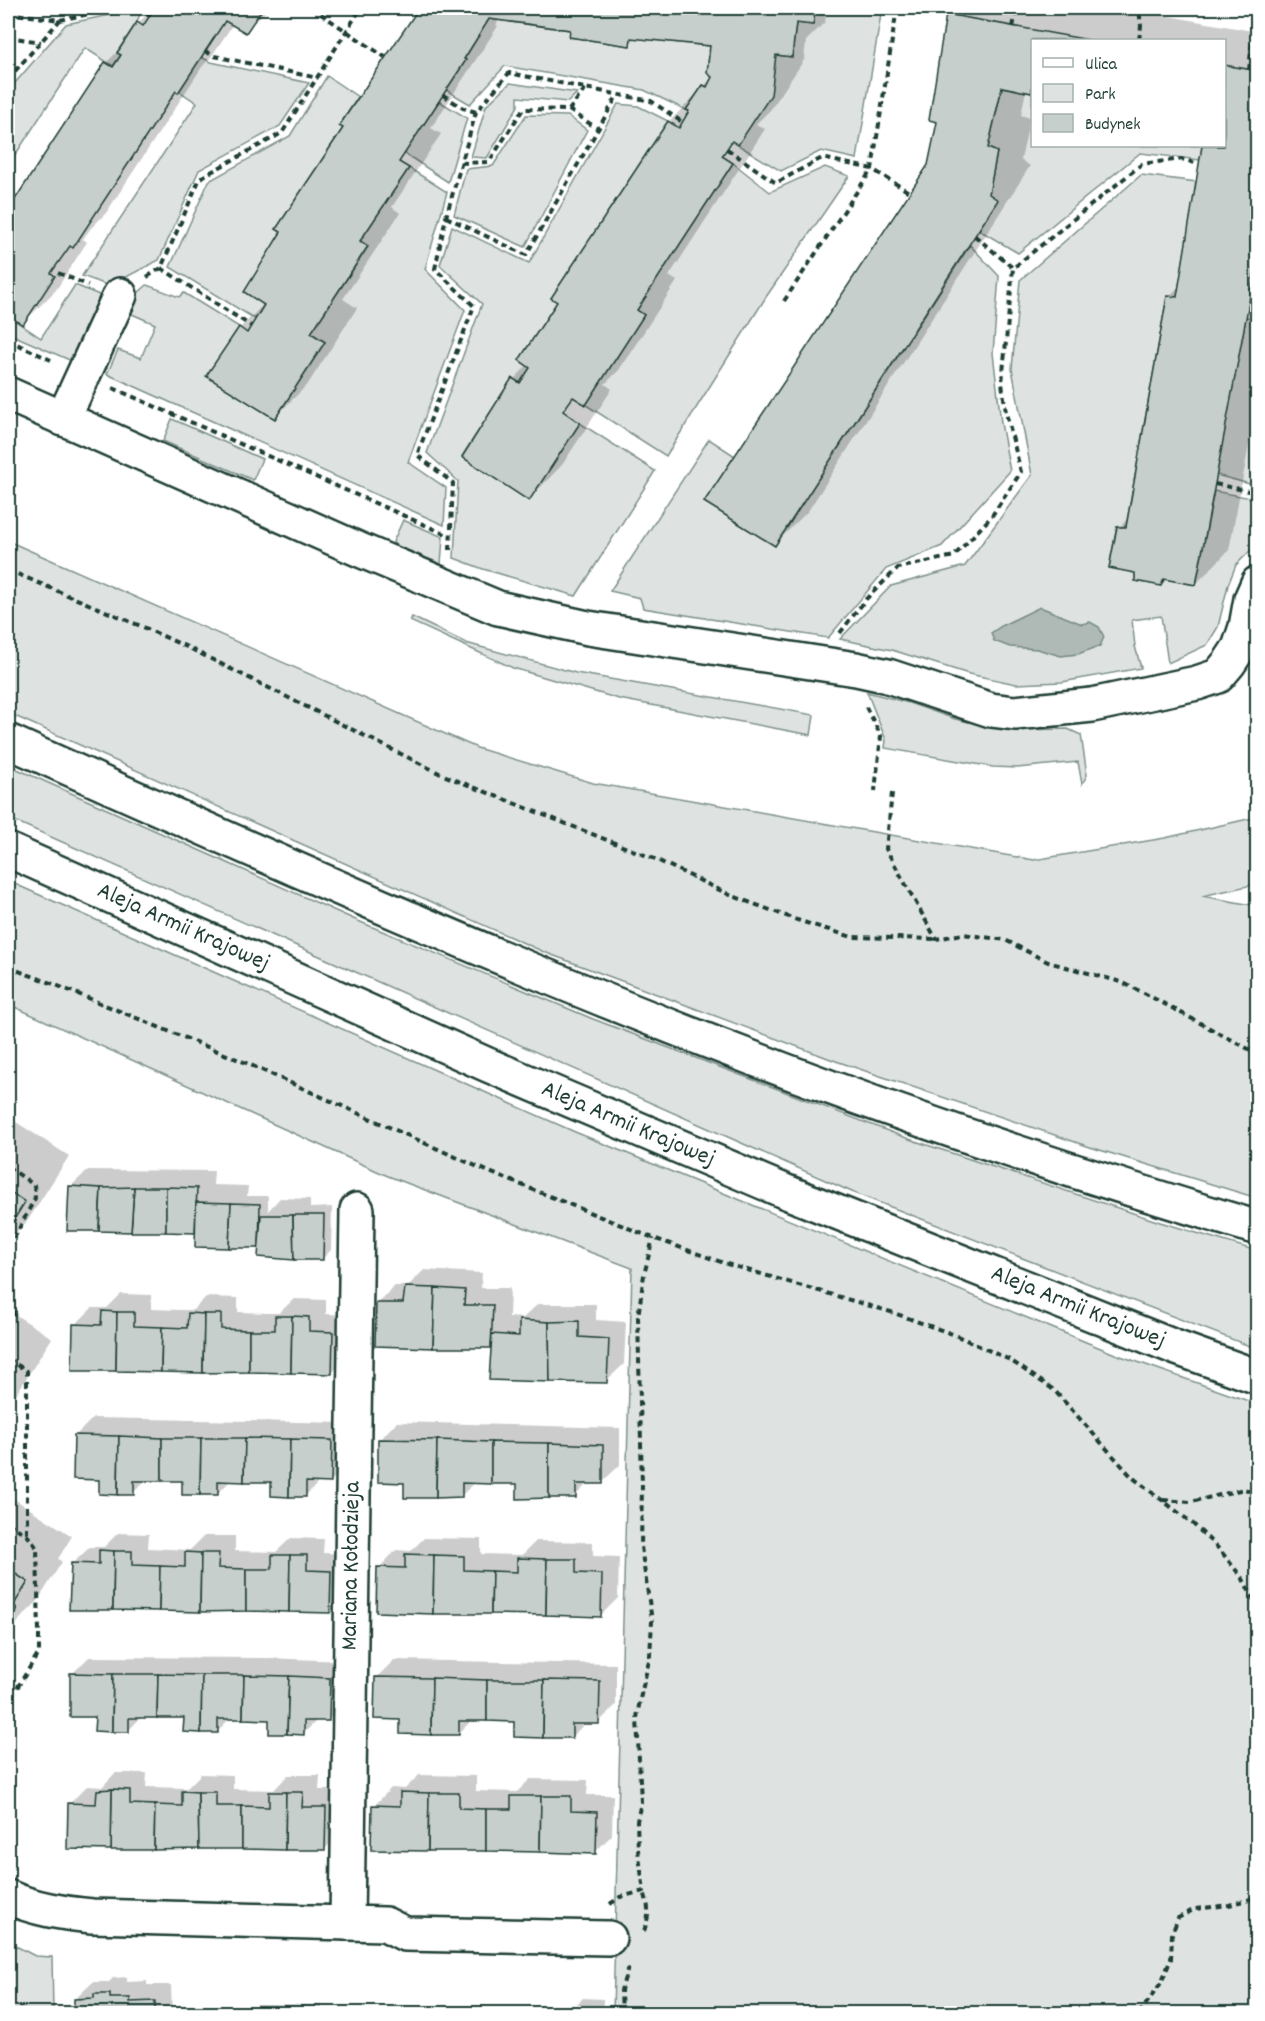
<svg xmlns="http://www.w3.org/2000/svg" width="1265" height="2021" font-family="Dekko,sans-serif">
  <rect width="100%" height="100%" fill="#fff"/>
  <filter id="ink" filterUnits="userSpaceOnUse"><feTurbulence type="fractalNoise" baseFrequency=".0167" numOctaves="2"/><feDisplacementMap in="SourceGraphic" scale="12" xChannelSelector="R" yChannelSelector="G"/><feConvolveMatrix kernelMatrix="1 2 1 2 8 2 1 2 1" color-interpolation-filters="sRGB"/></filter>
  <g filter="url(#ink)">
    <g fill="#dee3e2" stroke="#7e908b" stroke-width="1.5">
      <path d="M816 8H882L857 159 821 151 781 171 738 145 776 55 792 57 796 23 813 25Z"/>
      <path d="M134 10 140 14 137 22 117 52 121 55 113 66 85 48 8 166V140L16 129 8 120V91L66 24Z"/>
      <path d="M489 19 570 30V37L629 46 631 38 710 46 707 73 712 77 707 87 703 85 686 110 644 90 505 66 470 104 446 90 466 60 464 59Z"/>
      <path d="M201 57 211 62 309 83 280 126 199 170 159 260 109 286 82 276 197 103 179 91Z"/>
      <path d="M327 76 358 97 339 125 343 128 276 229 281 232 264 305 255 319 170 267 209 181 290 136Z"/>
      <path d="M510 83 577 93 568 102 518 97V106L487 158 471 157 486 106Z"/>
      <path d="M1002 87 1032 93V146H1202L1200 160 1140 153 1018 253 979 230 997 200 989 194 997 152 988 148Z"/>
      <path d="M439 101 467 118 448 182 404 153Z"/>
      <path d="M618 104 638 106 668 121 551 298 557 302 519 360 530 368 520 383 512 379 462 456 529 500 580 423 655 471 576 596 483 569 454 558 458 481 427 453 482 304 440 265 452 226 529 263Z"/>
      <path d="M526 115 568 116 587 130 525 247 454 215 466 169 493 166Z"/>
      <path d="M733 163 770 192 825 167 849 176 766 297 666 456 586 405 644 315 637 310Z"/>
      <path d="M409 168 447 192 425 269 465 310 408 462 446 488 444 525 107 374 118 350 141 358 155 324 125 311 129 301 147 285 179 297 184 293 239 327 207 376 275 419 325 342 311 333 368 247 360 241Z"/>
      <path d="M1141 175 1197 182 1177 297 1167 296 1126 527H1117L1109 568 1135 573V581L1161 586 1164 579 1196 585 1214 491 1257 499V544L1236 565 1228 585 1218 627 1207 645 1168 663 1161 616 1132 620 1135 646 1141 668 1062 682 1016 684 969 674 892 650 840 639 891 586 965 566 1032 475 1012 369 1020 280Z"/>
      <path d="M970 245 999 276 993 353 1001 423 1010 471 942 546 886 569 828 638 643 608 640 598 610 591 709 439 735 456 704 502 775 546Z"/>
      <path d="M75 285 104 297 74 362 8 333V316L41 338Z"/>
      <path d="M1246 317 1257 318V463L1250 484 1216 475Z"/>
      <path d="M172 419 262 459 253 480 163 441Z"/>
      <path d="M403 520 443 537 441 564 395 545 393 542Z"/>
      <path d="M8 541 477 748 593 783 1034 860 1165 838 1257 817V884L1202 896 1257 906V1198L1090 1147 836 1061 544 952 8 713Z"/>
      <path d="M412 617 466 643 576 673 814 715 811 735 619 699 513 668 410 621Z"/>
      <path d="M867 692 909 703 955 719 1006 730 1068 729 1081 735 1087 775 1082 784 1078 762 1017 768 993 767 885 748 886 740Z"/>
      <path d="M8 765 358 921 593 1019 909 1139 1160 1222 1257 1251V1349L852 1192 8 818Z"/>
      <path d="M8 881 575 1132 1115 1354 1257 1404V2013H613L632 1268 388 1176 8 1004Z"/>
      <path d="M8 1942 35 1956 52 1957 53 2013H8Z"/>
    </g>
    <path fill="#afbab7" stroke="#758883" stroke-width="1.5" d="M1040 607 1082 624 1090 622 1099 627 1104 637 1100 646 1078 654 1061 656 1037 649 1010 647 994 641 991 633 1003 625Z"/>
    <g fill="#0003">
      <path d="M154 8H269L245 31 233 24 211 57 202 67 106 213 91 228 83 239 87 242 56 290 23 323 8 313V213L106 63 124 45 138 23Z"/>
      <path d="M420 8H829L827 10 825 22 806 41 804 60 771 109 756 124 765 129 669 276 677 281 619 370 605 384 612 389 562 465 529 499 514 379 528 365 669 122 714 76 712 45 636 37 629 44 571 29 500 19 496 25 498 26 431 128 441 134 392 207 400 213 343 299 357 308 308 384 275 417 240 328 265 303 345 128 341 125Z"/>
      <path d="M955 8H1123L1258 32V398L1229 550 1196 584 1167 578 1161 585 1137 572 1119 527 1130 517 1169 297 1181 284 1204 146H1224V40H1032V91L1026 90 1021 115 1030 118 1021 160 1030 166 808 511 775 544 930 166 939 120 948 15Z"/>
      <path d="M16 1122 69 1156 28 1220 8 1241V1125L11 1127Z"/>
      <path d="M88 1170 214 1171 213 1185 248 1186 247 1196H268V1211L280 1198 310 1199V1208L332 1207 331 1250 323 1258 197 1232 69 1229 70 1187Z"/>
      <path d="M424 1270 482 1273 481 1288H510L509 1317 523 1318 538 1304H596V1320L626 1322 624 1364 606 1381 493 1347 377 1345V1303L395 1286H408Z"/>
      <path d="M121 1294 151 1295V1309L180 1310H193L206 1297 238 1298V1312L267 1313H279L294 1299 326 1300V1314L350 1315 349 1355 332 1373 75 1325 92 1308H107Z"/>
      <path d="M8 1310 52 1338 8 1407Z"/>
      <path d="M93 1418 349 1423 348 1464 331 1481H320L306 1495 273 1480H231L217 1494 184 1479H147L133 1493 101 1478 75 1436Z"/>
      <path d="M397 1422 620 1428V1465L602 1482H589L575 1496 519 1482H475L461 1496 405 1481 379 1440Z"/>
      <path d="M8 1495 72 1536 58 1559 62 1562 37 1602 20 1619 8 1638Z"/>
      <path d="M118 1533 149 1534 148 1548 190 1550 204 1536H235V1551L276 1552 291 1538 324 1539 323 1553 347 1554V1594L330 1612 72 1564 90 1547H104Z"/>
      <path d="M424 1538 481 1539V1554L522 1555 536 1541 593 1542V1556L619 1557 618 1598 601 1615 379 1568 396 1550 411 1551Z"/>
      <path d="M89 1657 263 1658 347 1661 346 1703 328 1720H317L303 1734 271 1718 231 1717 217 1732 185 1717 142 1716 128 1731 96 1716 72 1674Z"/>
      <path d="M394 1660 616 1664V1705L599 1722H586L572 1737 516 1721 472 1720 459 1733 402 1719 376 1678Z"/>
      <path d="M115 1773H147L146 1787 187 1788 201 1774 233 1775V1789L274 1790 288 1775H320L319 1790H342V1831L325 1849 69 1804 87 1786 102 1787Z"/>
      <path d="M419 1775 476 1776V1791L517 1792 530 1779 588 1780 587 1795H613L612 1835 595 1852 374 1806 391 1788 405 1789Z"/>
      <path d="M127 1977V1982L147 1981V1985H171L172 2014H75V1999L93 1982H109L113 1978Z"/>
      <path d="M583 1998 603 1999V2014H529L537 2006H575Z"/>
      <path d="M256 2004 322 2005V2014H247Z"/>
      <path d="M381 2011 444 2013V2014H379Z"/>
    </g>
    <g fill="#c7cfcc" stroke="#1f3d34" stroke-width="1.5">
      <path d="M155 8H263L246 33 225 21 178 93 176 91 73 248 70 246 51 273 55 276 23 325 8 315V210L105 62 113 67 121 55 117 53 137 22 143 26Z"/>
      <path d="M419 8H816L813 25 796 23 792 57 776 55 771 95 738 145 732 141 722 156 733 163 637 310 644 315 586 405 573 397 563 411 580 423 529 501 462 457 512 378 520 383 530 368 519 360 557 302 551 298 668 121 679 128 689 111 686 110 703 85 707 87 712 77 707 73 710 46 631 38 630 46 569 37 570 30 489 19 464 59 466 60 399 162 409 168 360 241 368 246 311 333 325 342 275 419 206 376 239 327 247 333 264 305 244 292 281 232 276 229 343 128 339 126Z"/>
      <path d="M946 14 1089 40H1032V93L1002 87 988 148 997 152 989 194 998 200 775 546 704 502 928 165 937 122 929 120Z"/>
      <path d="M1224 65 1258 71V254L1196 585 1164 579 1161 586 1135 581V573L1109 568 1117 527H1126L1167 296 1177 297 1202 146H1224Z"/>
      <path d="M69 1186 101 1188 99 1231H67Z"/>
      <path d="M134 1187H166V1232H131Z"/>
      <path d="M134 1187 131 1232 99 1231 101 1188Z"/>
      <path d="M166 1187 197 1188 195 1233 166 1232Z"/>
      <path d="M8 1191 25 1202 8 1229Z"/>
      <path d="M196 1202 231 1203 229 1248 195 1247Z"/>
      <path d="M231 1203 260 1204 259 1248H229Z"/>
      <path d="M261 1215H293L294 1260 258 1257Z"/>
      <path d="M293 1215H324L323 1260H294Z"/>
      <path d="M405 1287 435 1288 433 1348 375 1346 376 1303H403Z"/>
      <path d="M435 1288 465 1290 464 1305H493L491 1348H433Z"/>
      <path d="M102 1311 117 1312 116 1371H72L73 1324 101 1325Z"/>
      <path d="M117 1312H134V1326L162 1327 161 1372 116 1371Z"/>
      <path d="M188 1313 204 1314 203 1373 161 1372 162 1327 187 1328Z"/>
      <path d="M204 1314H221V1329L249 1330V1372L203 1373Z"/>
      <path d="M275 1316H292L291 1373 249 1372V1330H275Z"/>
      <path d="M292 1316 309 1317V1331L333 1332 332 1374 291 1373Z"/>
      <path d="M519 1320 549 1322 550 1382 489 1380 492 1334 519 1336Z"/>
      <path d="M579 1321V1337L609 1339 607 1383 550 1382 549 1322Z"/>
      <path d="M74 1435 119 1436 118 1495 99 1494V1480L73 1479Z"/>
      <path d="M119 1436 162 1438V1481H134V1495H118Z"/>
      <path d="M162 1438H201L200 1495H182V1481H162Z"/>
      <path d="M201 1438H245L244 1482 218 1481V1495H200Z"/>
      <path d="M245 1438 290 1439 289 1497 271 1496V1482H244Z"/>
      <path d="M290 1439 332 1440 331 1483 306 1482V1497H289Z"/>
      <path d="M378 1439 437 1440 436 1498H404V1483L378 1482Z"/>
      <path d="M437 1440 491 1442V1484L462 1483V1497L436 1498Z"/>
      <path d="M491 1442 549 1443V1498L517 1499V1484H491Z"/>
      <path d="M549 1443 603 1445V1484H576V1498H549Z"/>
      <path d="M99 1550 114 1551 113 1610H69L71 1563 99 1564Z"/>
      <path d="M114 1551H132V1565L160 1566 159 1611 113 1610Z"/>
      <path d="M185 1552 201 1553 200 1612 159 1611 160 1566 185 1567Z"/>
      <path d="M201 1553H219L218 1568 246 1569V1611L200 1612Z"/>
      <path d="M405 1554 434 1555 433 1614 376 1612 377 1567 405 1568Z"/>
      <path d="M272 1555H290L289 1612 246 1611V1569H272Z"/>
      <path d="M290 1555H307V1570L331 1571 330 1613 289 1612Z"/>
      <path d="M434 1555 464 1556V1570L492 1571 491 1614H433Z"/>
      <path d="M517 1558 547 1559 546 1615 491 1614 492 1571 517 1572Z"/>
      <path d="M547 1559H576V1573L602 1574 601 1617 546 1615Z"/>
      <path d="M8 1569 28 1582 13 1606 17 1608 8 1624Z"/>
      <path d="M70 1673 113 1674 112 1732 94 1731 95 1717H70Z"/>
      <path d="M113 1674H158L157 1718H129V1732H112Z"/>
      <path d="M158 1674 202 1675 201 1733 183 1732 184 1718H157Z"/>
      <path d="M202 1675H244L243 1719H218V1733H201Z"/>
      <path d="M244 1675 289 1676 287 1734H269V1720L243 1719Z"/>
      <path d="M289 1676 330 1678 329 1721H304V1735L287 1734Z"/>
      <path d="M375 1677 432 1678 431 1735 400 1734V1720L374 1719Z"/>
      <path d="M432 1678 487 1680V1721H459V1735H431Z"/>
      <path d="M487 1680H544L543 1738 514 1737V1722L487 1721Z"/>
      <path d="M544 1680 600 1681 599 1724H572V1738H543Z"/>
      <path d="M112 1789 130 1790V1804L155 1805 154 1850H111Z"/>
      <path d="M112 1789 111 1850 67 1849 68 1803 96 1804 97 1790Z"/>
      <path d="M182 1791 198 1792 199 1849 154 1850 155 1805 182 1806Z"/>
      <path d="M198 1792H216V1806H242V1849H199Z"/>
      <path d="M269 1792H286L285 1850 242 1849V1806L269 1807Z"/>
      <path d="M286 1792H303L302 1807H326L325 1850H285Z"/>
      <path d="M400 1792 429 1793 428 1851 371 1850 372 1805 400 1806Z"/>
      <path d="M429 1793H459V1808L486 1809V1851H428Z"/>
      <path d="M511 1796H541L540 1852 486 1851V1809H511Z"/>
      <path d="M541 1796H571V1811L597 1812 596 1854 540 1852Z"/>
      <path d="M94 1994H110V1998H130V2002L155 2001V2014H74V1999L94 1998Z"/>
    </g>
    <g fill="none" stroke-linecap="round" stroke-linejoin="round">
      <defs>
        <g id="minor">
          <path d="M8 394 360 550 498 608 588 628 856 669 888 676 991 710 1015 713 1092 705 1197 683 1218 676 1229 663 1239 648 1246 627 1251 599 1258 583"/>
          <path d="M63 419 120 295"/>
          <path d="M8 1897C35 1909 62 1913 92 1916L385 1924 405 1934 609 1938"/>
          <path d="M347 1923 357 1210"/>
        </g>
        <g id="major">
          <path d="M8 741C254 851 500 962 752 1058 918 1122 1087 1177 1258 1228"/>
          <path d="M8 850 488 1065 784 1191 1177 1348 1258 1377"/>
        </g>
      </defs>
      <use href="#minor" stroke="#1f3d34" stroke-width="38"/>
      <use href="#major" stroke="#1f3d34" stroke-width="38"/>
      <g stroke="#1f3d34" stroke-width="4" stroke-dasharray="6 4.5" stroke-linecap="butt">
        <path d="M137 8 150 15"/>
        <path d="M312 8 385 57"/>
        <path d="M8 13 60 20 118 8"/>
        <path d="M1013 27 1017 8"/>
        <path d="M8 37 41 42"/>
        <path d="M1139 40 1141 26 1139 8"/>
        <path d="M205 51 214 56 318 78"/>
        <path d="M1249 70 1256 8"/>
        <path d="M8 79 60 20"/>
        <path d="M443 95 463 108 476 112"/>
        <path d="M569 110 598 129"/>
        <path d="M727 149 776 183 822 158 872 169 909 192"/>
        <path d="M461 163 489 162 523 109 569 110 585 89"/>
        <path d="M446 217 526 255 617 96"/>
        <path d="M975 236 1013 268"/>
        <path d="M161 268 251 326"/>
        <path d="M58 273 88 285"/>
        <path d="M147 277 161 268 200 178 282 133 361 8"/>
        <path d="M784 301 872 169 897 8"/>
        <path d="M8 340 51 360"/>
        <path d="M113 388 450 536"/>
        <path d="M1215 484 1258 493"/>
        <path d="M1253 492 1258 481"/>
        <path d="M450 550 453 483 417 455 474 306 435 269 446 217 476 112 509 73 651 101 682 122"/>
        <path d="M8 570 143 627 191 649 443 775 655 859 730 895 797 920 852 937 936 939"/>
        <path d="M840 633 866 599 898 568 954 556 991 517 1021 472 1006 413 1002 383 1013 268 1142 164 1181 159 1199 164"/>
        <path d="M866 707 881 736 875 791"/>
        <path d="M892 793 886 849 936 939 963 934 1005 940 1048 962 1121 982 1144 993 1258 1054"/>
        <path d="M8 967 51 983 244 1062 487 1171 653 1238 727 1264 891 1312 955 1335 1010 1360 1054 1390 1132 1477 1192 1523 1220 1550 1243 1579 1258 1608"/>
        <path d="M8 1167 34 1185 35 1198 8 1250"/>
        <path d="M8 1269C11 1284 11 1298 15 1312L8 1325"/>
        <path d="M8 1359 27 1371V1534"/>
        <path d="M1163 1500 1191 1502 1244 1489 1258 1493"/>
        <path d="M8 1523 27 1535 37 1548 39 1633V1652L8 1703"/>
        <path d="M610 1904 620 1897 644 1891 638 1850 637 1821 641 1802 637 1718 640 1699 650 1656 652 1621 641 1547 642 1485 638 1317 644 1275 653 1238"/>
        <path d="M644 1931C650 1914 649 1908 644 1891"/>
        <path d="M622 2014 621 1990 628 1968"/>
        <path d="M1139 2014 1161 1983 1171 1959 1172 1934 1178 1918 1195 1909 1229 1905 1258 1897"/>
      </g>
      <use href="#minor" stroke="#fff" stroke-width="33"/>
      <use href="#major" stroke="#fff" stroke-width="33"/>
    </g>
  </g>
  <g text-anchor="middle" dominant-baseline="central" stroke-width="4.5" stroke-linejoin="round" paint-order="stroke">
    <g font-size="24" fill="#1f3d34" stroke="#fff">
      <text transform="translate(183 928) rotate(24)">Aleja Armii Krajowej</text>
      <text transform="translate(628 1125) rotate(23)">Aleja Armii Krajowej</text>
      <text transform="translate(1078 1308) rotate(22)">Aleja Armii Krajowej</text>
      <text transform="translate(352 1566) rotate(-89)">Mariana Kołodzieja</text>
    </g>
  </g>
  <rect width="1265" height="2021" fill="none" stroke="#fff" stroke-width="30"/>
  <rect x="15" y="15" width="1235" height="1991" fill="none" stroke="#1f3d34" stroke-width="2" filter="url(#ink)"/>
  <rect x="1031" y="39" width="195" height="108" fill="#ffffff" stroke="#a5b1ae" stroke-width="1.5"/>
  <rect x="1043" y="58" width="30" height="9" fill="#ffffff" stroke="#a5b1ae" stroke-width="1.5"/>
  <text x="1085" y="69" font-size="18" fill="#1f3d34">Ulica</text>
  <rect x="1043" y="84" width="30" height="18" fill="#dee3e2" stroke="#a5b1ae" stroke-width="1.5"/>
  <text x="1085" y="99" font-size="18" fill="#1f3d34">Park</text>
  <rect x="1043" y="114" width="30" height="18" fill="#c7cfcc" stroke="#a5b1ae" stroke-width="1.5"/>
  <text x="1085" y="129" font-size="18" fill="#1f3d34">Budynek</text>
</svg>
